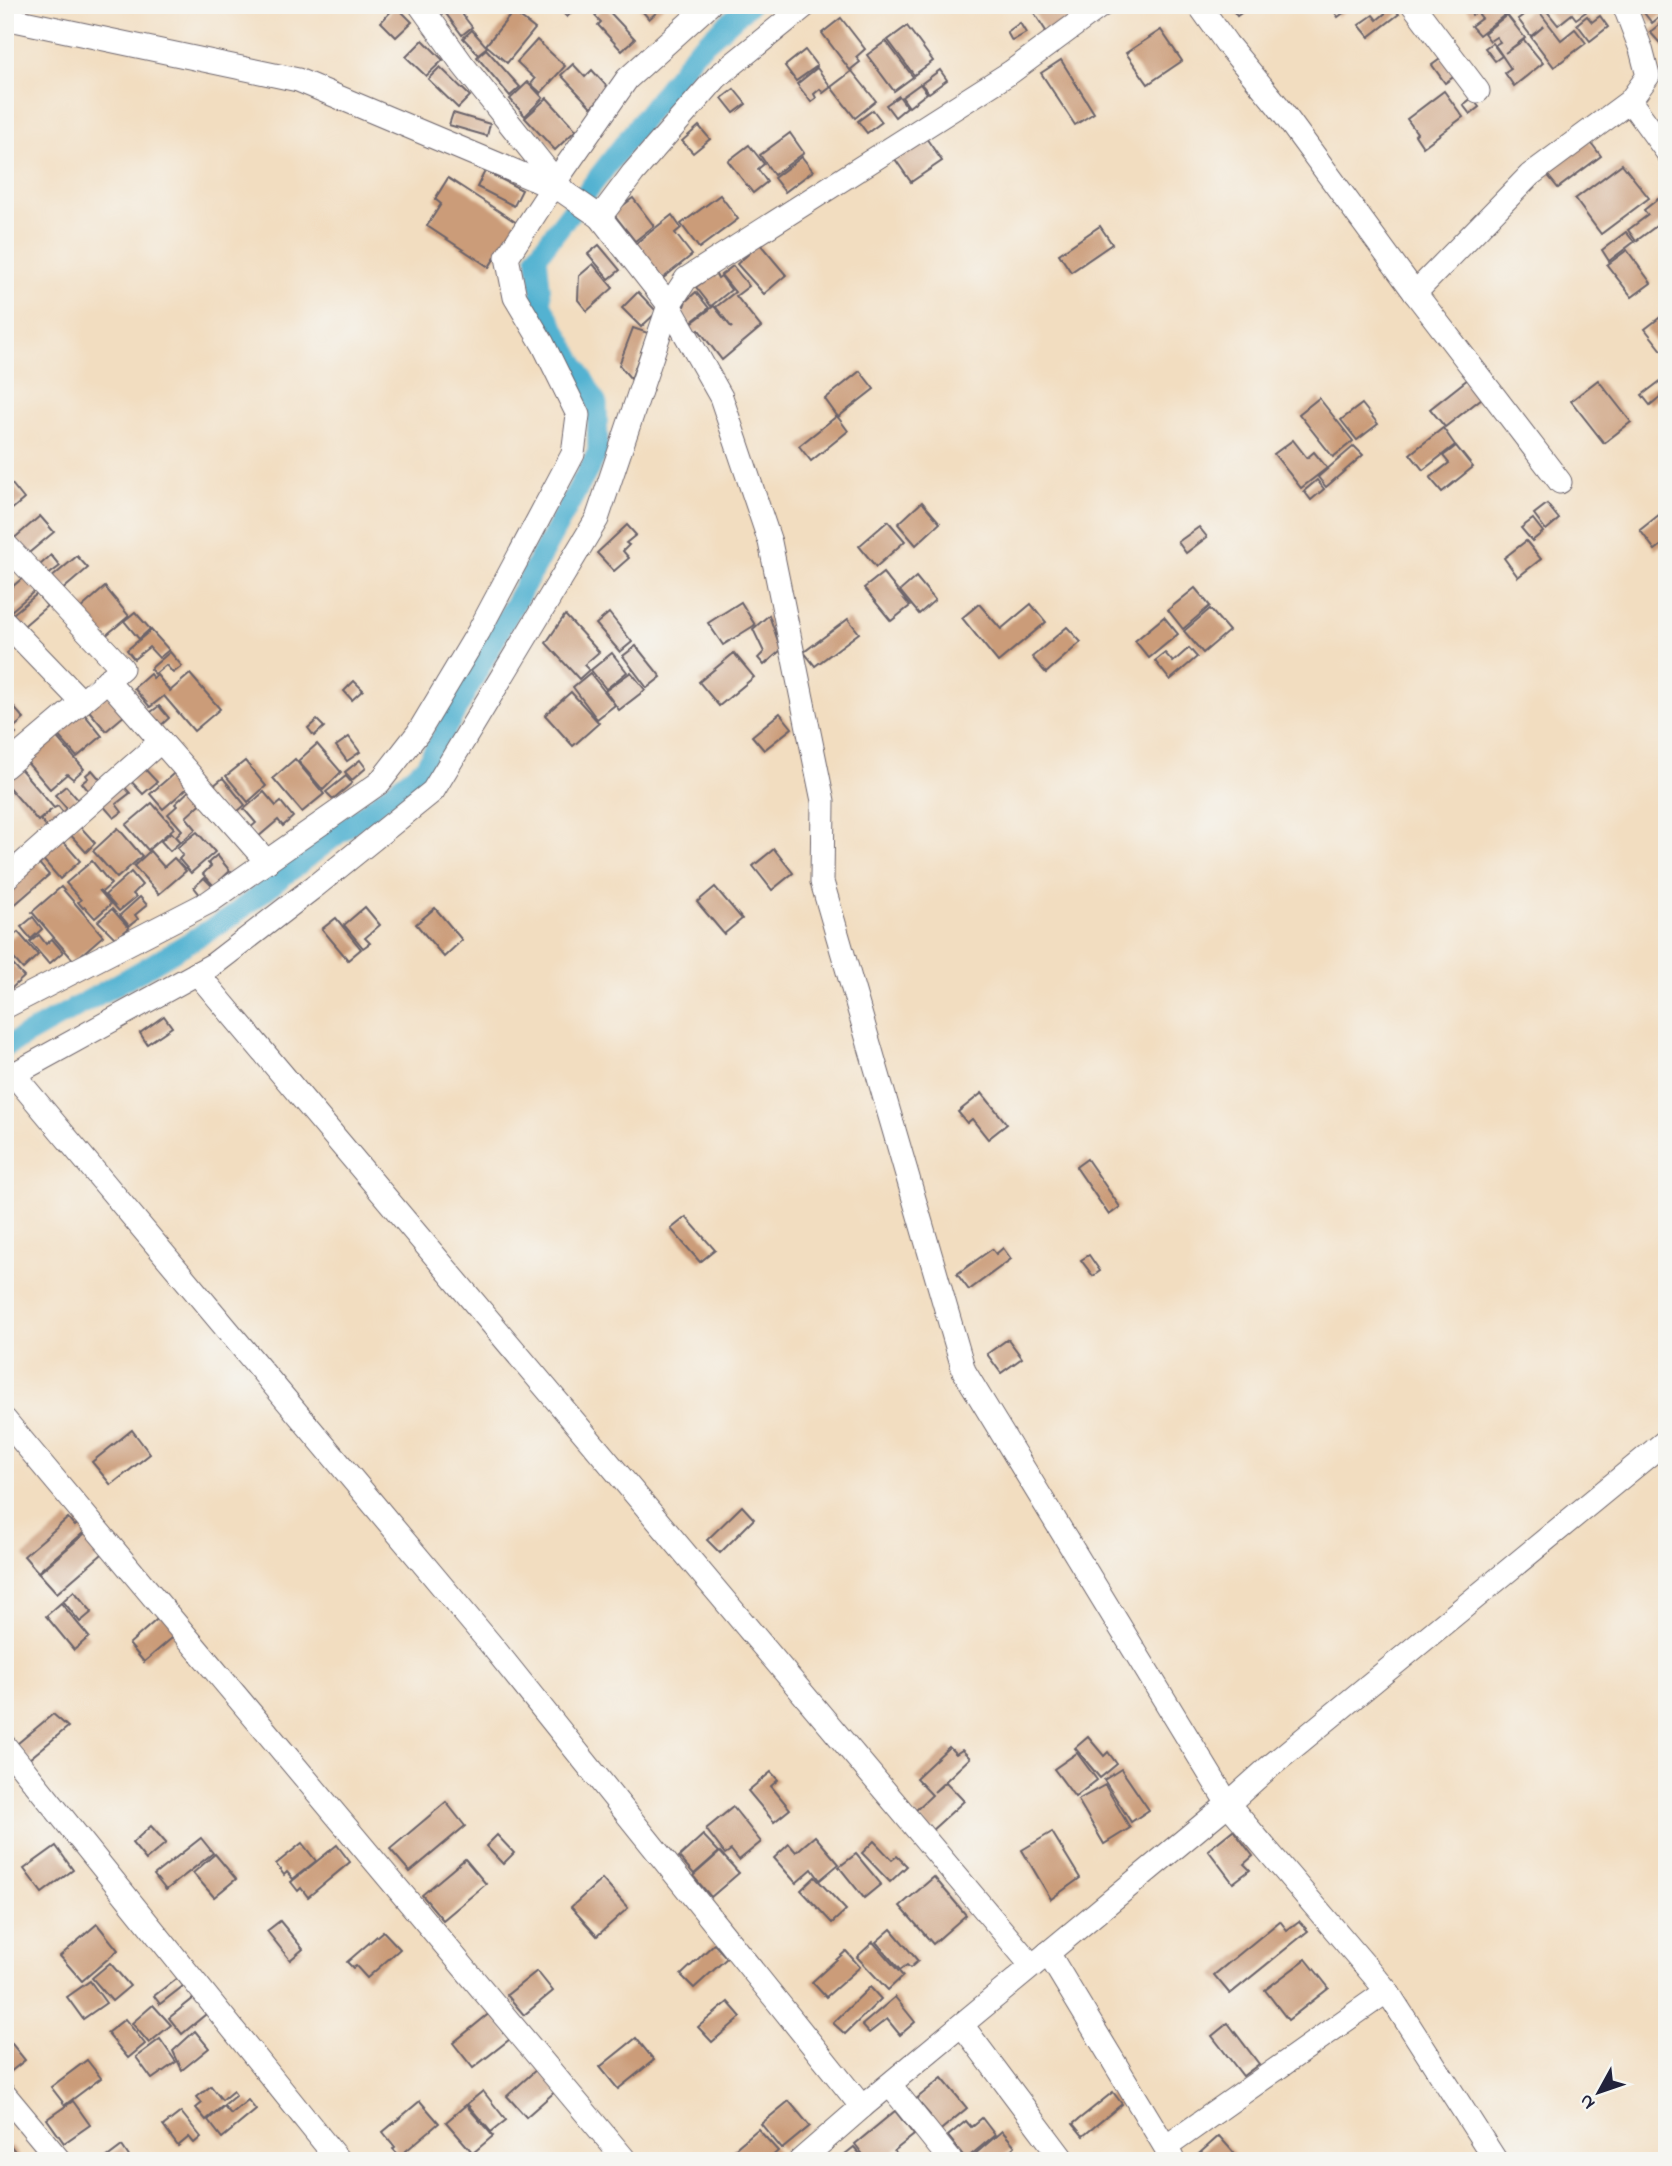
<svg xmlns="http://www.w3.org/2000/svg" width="1672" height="2166" font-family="'Indie Flower',sans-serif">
  <rect width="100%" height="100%" fill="#f6f6f2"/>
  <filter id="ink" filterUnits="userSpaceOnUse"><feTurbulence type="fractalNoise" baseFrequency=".0143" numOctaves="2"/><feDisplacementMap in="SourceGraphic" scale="14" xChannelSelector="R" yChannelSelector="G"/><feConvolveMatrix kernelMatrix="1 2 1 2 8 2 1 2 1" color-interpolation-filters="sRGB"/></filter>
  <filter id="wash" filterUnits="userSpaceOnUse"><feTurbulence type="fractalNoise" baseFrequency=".00686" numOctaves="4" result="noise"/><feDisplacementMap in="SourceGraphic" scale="28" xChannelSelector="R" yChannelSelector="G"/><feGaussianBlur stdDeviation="1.57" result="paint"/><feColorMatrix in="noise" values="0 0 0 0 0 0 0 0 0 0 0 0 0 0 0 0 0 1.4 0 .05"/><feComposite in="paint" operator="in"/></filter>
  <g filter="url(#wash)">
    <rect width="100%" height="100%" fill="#f2ddc0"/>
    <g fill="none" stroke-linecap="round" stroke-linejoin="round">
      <path stroke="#52b2d1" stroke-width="21" d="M5 1047 139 972 228 919 425 767 598 452 597 404 542 306 537 256 696 51 749 5"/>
    </g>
    <g id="blocks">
      <g fill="#cb9c79">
        <path d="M443 5H455L472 27 462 35 441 7Z"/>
        <path d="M563 5H579L567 17 559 9Z"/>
        <path d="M637 5H665L649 19Z"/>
        <path d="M1029 5H1072L1077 14 1048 34Z"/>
        <path d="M1229 5H1252L1237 16Z"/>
        <path d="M1330 5H1348L1350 8 1338 17Z"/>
        <path d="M1457 5H1499L1506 14 1479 35 1471 26 1482 18 1477 12 1472 15 1465 6 1460 10Z"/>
        <path d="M1542 5H1583L1587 11 1576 19 1572 14 1558 25Z"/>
        <path d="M1638 5H1667V11L1652 23Z"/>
        <path d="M396 6 412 22 396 37 381 22Z"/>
        <path d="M604 6 635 39 622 51 598 25 601 22 595 16Z"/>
        <path d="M1535 6 1561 40 1575 29 1586 43 1554 67 1531 37 1544 26 1531 36 1518 19Z"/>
        <path d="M1393 7 1399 14 1369 37 1359 25 1373 15 1377 20Z"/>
        <path d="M513 12 535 29 507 63 486 45Z"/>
        <path d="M1507 15 1525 38 1505 53 1524 40 1543 63 1514 86 1505 73 1511 69 1495 45 1500 42 1496 37 1490 41 1484 33Z"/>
        <path d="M1587 16 1592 22 1600 16 1608 27 1590 41 1577 24Z"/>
        <path d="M841 18 865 49 856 57 860 62 850 70 822 33Z"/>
        <path d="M1667 18V51L1650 32Z"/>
        <path d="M1020 23 1026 33 1012 41 1007 32Z"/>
        <path d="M907 26 933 61 914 75 888 40Z"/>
        <path d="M472 30 487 47 478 54 463 38Z"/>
        <path d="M1161 30 1182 61 1148 84 1126 53Z"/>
        <path d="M423 40 443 60 426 76 406 57Z"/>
        <path d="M537 40 565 66 541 93 531 84 535 79 517 62Z"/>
        <path d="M886 41 913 77 894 91 867 55Z"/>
        <path d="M1492 43 1502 56 1495 61 1485 48Z"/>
        <path d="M486 49 520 87 510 96 477 57Z"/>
        <path d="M805 50 817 66 796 81 785 66Z"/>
        <path d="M1443 57 1456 75 1445 83 1432 65Z"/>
        <path d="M1061 60 1094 113 1075 125 1041 73Z"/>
        <path d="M573 64 585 77 592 70 610 90 591 107 561 75Z"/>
        <path d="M440 67 470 96 458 108 428 79Z"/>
        <path d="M817 68 831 87 823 93 820 89 814 94 816 98 811 102 797 84Z"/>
        <path d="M940 70 947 80 929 93 921 84Z"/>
        <path d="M852 71 876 101 855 118 831 87Z"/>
        <path d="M528 82 543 98 525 116 510 99Z"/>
        <path d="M920 84 927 93 909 107 902 97Z"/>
        <path d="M734 89 746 104 734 113 722 98Z"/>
        <path d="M1444 91 1463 117 1423 147 1415 135 1417 133 1407 119Z"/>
        <path d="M899 96 907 107 895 117 886 105Z"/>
        <path d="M547 98 576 130 555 150 525 118Z"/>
        <path d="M1472 98 1479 107 1470 114 1463 105Z"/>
        <path d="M873 110 882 122 867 133 858 121Z"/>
        <path d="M453 113 490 124 487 136 449 125Z"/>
        <path d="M699 126 710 139 693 153 682 141Z"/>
        <path d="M790 133 804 153 774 175 760 155Z"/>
        <path d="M926 138 942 161 911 182 895 159Z"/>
        <path d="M1589 140 1601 156 1558 188 1546 173Z"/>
        <path d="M749 145 764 164 758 169 767 182 753 193 728 161Z"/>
        <path d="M802 157 813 171 785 192 774 178Z"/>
        <path d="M1622 164 1649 198 1601 234 1575 199Z"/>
        <path d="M485 171 522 190 514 206 477 187Z"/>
        <path d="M448 178 517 223 489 267 427 226 441 204 435 199Z"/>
        <path d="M720 195 738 219 699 248 681 224Z"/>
        <path d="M633 198 654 226 635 241 613 213Z"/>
        <path d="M1658 199 1667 212V218L1636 241 1628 230 1648 215 1644 210Z"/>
        <path d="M672 215 681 228 675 233 692 255 662 279 635 244Z"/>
        <path d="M1100 226 1112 244 1071 272 1059 254Z"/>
        <path d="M1626 232 1634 242 1609 261 1602 250Z"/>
        <path d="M760 244 786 275 764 294 737 264Z"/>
        <path d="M599 245 620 270 609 279 588 254Z"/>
        <path d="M1627 250 1651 283 1632 297 1607 265Z"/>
        <path d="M593 264 613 288 587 311 578 300 579 276Z"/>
        <path d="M733 266 749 286 736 296 761 327 722 360 699 330 695 333 689 325 714 306 732 328 716 307 735 292 721 275Z"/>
        <path d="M715 273 718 278 721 276 731 290 711 306 696 287Z"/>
        <path d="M638 292 657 312 641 327 622 308Z"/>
        <path d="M696 292 709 308 690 323 682 312 686 301Z"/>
        <path d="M1667 312V351L1664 353 1645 329Z"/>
        <path d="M633 328 648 333 631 379 619 365Z"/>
        <path d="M860 371 874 389 838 417 825 399Z"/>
        <path d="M1667 376V391L1650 405 1642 395Z"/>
        <path d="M1468 379 1482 398 1445 427 1430 409Z"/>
        <path d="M1598 380 1631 422 1604 443 1571 401Z"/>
        <path d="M1319 398 1353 441 1333 457 1299 414Z"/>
        <path d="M1362 404 1378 424 1357 440 1341 420Z"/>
        <path d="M837 416 848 431 811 461 799 446Z"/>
        <path d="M1443 428 1455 445 1423 470 1410 454Z"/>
        <path d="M1293 440 1307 458 1314 452 1327 468 1301 488 1274 454Z"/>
        <path d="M1354 446 1363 455 1326 487 1318 477Z"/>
        <path d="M1456 446 1473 467 1442 492 1430 478 1449 463 1443 456Z"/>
        <path d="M1317 480 1324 489 1311 500 1304 491Z"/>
        <path d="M12 484 24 499 5 515V490Z"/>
        <path d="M922 502 940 523 916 545 898 524Z"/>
        <path d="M1547 504 1559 519 1546 530 1534 514Z"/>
        <path d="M1665 510 1667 512V541L1655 550 1640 530Z"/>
        <path d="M40 516 54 532 24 557 11 541Z"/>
        <path d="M1533 519 1543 532 1532 541 1521 528Z"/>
        <path d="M888 521 905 541 876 567 859 546Z"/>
        <path d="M627 525 636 535 626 543 629 545 623 551 629 558 614 571 597 553Z"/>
        <path d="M1199 527 1207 537 1186 553 1178 542Z"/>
        <path d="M1526 541 1541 559 1518 577 1504 558Z"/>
        <path d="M51 555 60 566 48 575 40 565Z"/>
        <path d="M77 556 88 568 61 591 50 579Z"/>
        <path d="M883 573 910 606 891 621 864 588Z"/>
        <path d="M25 576 37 589 11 611 5 604 9 598 5 593Z"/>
        <path d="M916 577 935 600 919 614 900 591Z"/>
        <path d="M105 587 129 616 104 637 80 609Z"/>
        <path d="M1195 588 1210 606 1183 629 1168 610Z"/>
        <path d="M37 594 47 606 19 630 8 618Z"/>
        <path d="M741 602 755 625 723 645 708 623Z"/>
        <path d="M979 604 1001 629 1031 604 1046 622 998 662 962 618Z"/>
        <path d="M1210 609 1229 631 1203 653 1184 631Z"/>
        <path d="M135 612 150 629 139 639 124 621Z"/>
        <path d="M609 613 632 642 620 652 596 624Z"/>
        <path d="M565 615 599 652 584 665 589 670 579 679 546 643Z"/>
        <path d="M769 615 781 650 764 665 758 658 764 652 753 629Z"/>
        <path d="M1164 617 1178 634 1149 658 1135 641Z"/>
        <path d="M848 619 859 633 815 666 804 652Z"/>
        <path d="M1067 627 1081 642 1046 673 1032 657Z"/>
        <path d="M151 630 169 650 159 658 149 647 134 659 127 650Z"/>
        <path d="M636 646 661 677 647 688 623 656Z"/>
        <path d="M1189 648 1197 657 1170 680 1155 661 1165 653 1173 662Z"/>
        <path d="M170 652 182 666 173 673 166 665 155 674 150 669Z"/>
        <path d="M612 653 627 672 606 689 591 670Z"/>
        <path d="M734 653 754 677 719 706 699 682Z"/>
        <path d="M631 672 645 690 619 710 605 691Z"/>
        <path d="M590 673 615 705 597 719 573 687Z"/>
        <path d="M150 674 153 678 157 675 170 691 190 674 220 709 194 731 164 696 150 707 134 688Z"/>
        <path d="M354 681 363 690 352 700 344 691Z"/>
        <path d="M103 690 125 715 106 731 85 706Z"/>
        <path d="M571 692 599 723 573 746 545 715Z"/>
        <path d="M5 697 24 719 12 729 16 734 7 742Z"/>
        <path d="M159 706 169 718 158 728 147 715Z"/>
        <path d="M81 710 102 736 77 757 55 732Z"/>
        <path d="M780 713 792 728 764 750 752 736Z"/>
        <path d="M317 720 324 727 314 736 308 728Z"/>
        <path d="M54 734 84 769 73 779 67 774 50 789 24 759Z"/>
        <path d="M349 737 360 752 347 761 336 746Z"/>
        <path d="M317 744 341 772 323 790 298 761Z"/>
        <path d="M295 759 324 794 302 812 273 778Z"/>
        <path d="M360 760 366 768 352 780 345 772Z"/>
        <path d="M245 761 266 786 248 802 226 776Z"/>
        <path d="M18 766 54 808 58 806 66 816 50 830 41 820 52 809 38 821 5 783V776Z"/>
        <path d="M143 767 157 782 143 794 129 779Z"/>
        <path d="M179 769 192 784 163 809 150 794Z"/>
        <path d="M92 770 103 783 91 794 82 783 88 778 86 775Z"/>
        <path d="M346 776 352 783 333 799 326 792Z"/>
        <path d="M223 778 245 805 230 818 207 791Z"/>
        <path d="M122 784 130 793 116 804 122 812 114 818 101 803Z"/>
        <path d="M195 785 207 798 186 817 196 829 181 842 176 836 182 830 168 814 177 806 175 804Z"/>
        <path d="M66 786 80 802 69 811 55 795Z"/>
        <path d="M264 792 276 806 281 802 293 817 283 826 278 820 258 837 250 828 256 823 244 809Z"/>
        <path d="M152 803 174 828 148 850 126 825Z"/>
        <path d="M77 823 95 843 86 852 67 831Z"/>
        <path d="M118 828 142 856 117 878 93 851Z"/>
        <path d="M171 832 180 842 170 851 161 841Z"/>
        <path d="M197 832 215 852 191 873 179 859 183 855 177 848Z"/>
        <path d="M60 838 80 861 60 879 40 856Z"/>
        <path d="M774 849 793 873 772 890 753 866Z"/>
        <path d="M150 851 164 867 174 858 186 871 159 894 134 866Z"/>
        <path d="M217 855 230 871 214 886 203 874 211 866 208 863Z"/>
        <path d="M37 861 49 875 5 913V888Z"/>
        <path d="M92 861 111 884 102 892 99 890 111 904 95 918 85 907 83 908 78 902 81 900 66 883Z"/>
        <path d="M131 872 142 885 133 894 136 897 119 911 105 895Z"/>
        <path d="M204 878 212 886 201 896 194 887Z"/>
        <path d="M61 887 103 936 74 961 32 912Z"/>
        <path d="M715 887 742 919 724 934 697 902Z"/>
        <path d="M140 897 147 905 135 915 138 919 129 926 120 915Z"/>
        <path d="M365 907 380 925 365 938 370 943 363 948 344 925Z"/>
        <path d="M435 908 462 940 444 957 416 924Z"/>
        <path d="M112 909 129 928 116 939 98 921Z"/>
        <path d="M33 917 42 929 31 939 21 927Z"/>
        <path d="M336 918 361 949 348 960 322 929Z"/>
        <path d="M18 932 38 955 23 969 5 949V943Z"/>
        <path d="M39 935 46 944 52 939 63 952 49 964 30 942Z"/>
        <path d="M5 956 24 977 5 994Z"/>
        <path d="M164 1016 172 1027 147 1044 140 1033Z"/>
        <path d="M982 1093 1007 1124 988 1139 972 1119 967 1123 958 1112Z"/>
        <path d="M1087 1159 1120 1207 1109 1215 1076 1167Z"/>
        <path d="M686 1217 715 1250 700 1262 671 1229Z"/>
        <path d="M1003 1248 1011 1259 969 1290 957 1274 992 1249 996 1254Z"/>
        <path d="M1089 1255 1100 1271 1093 1276 1081 1260Z"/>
        <path d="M1008 1339 1022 1358 1001 1373 987 1354Z"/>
        <path d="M132 1430 150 1454 111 1485 92 1462Z"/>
        <path d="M742 1506 754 1519 720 1553 707 1540Z"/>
        <path d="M68 1518 75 1526 84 1518 91 1526 38 1572 24 1556Z"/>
        <path d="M91 1528 109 1548 57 1593 39 1573Z"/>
        <path d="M74 1591 92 1612 80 1622 63 1601Z"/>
        <path d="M61 1603 89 1637 74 1650 46 1616Z"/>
        <path d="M163 1614 179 1632 144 1662 129 1644Z"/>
        <path d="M53 1714 68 1727 29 1759 17 1744Z"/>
        <path d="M1088 1737 1104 1756 1108 1752 1117 1764 1100 1778 1075 1748Z"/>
        <path d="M949 1747 956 1754 962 1750 970 1758 934 1792 946 1782 964 1801 931 1831 914 1812 932 1795 916 1778Z"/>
        <path d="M1077 1753 1097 1780 1075 1797 1054 1769Z"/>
        <path d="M1121 1769 1149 1810 1131 1822 1104 1780Z"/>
        <path d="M771 1772 778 1780 771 1786 790 1809 774 1822 748 1791Z"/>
        <path d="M1105 1785 1130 1828 1104 1844 1078 1800Z"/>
        <path d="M446 1802 465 1826 410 1872 390 1849Z"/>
        <path d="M733 1807 761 1842 739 1860 731 1850 725 1854 706 1829Z"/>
        <path d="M151 1826 166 1843 146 1860 132 1843Z"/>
        <path d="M1233 1830 1253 1856 1244 1864 1250 1870 1233 1883 1208 1850Z"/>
        <path d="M1052 1832 1080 1878 1051 1899 1022 1850Z"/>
        <path d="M497 1835 514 1853 503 1864 486 1846Z"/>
        <path d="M703 1835 719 1852 694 1874 679 1857Z"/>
        <path d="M815 1836 839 1864 820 1880 812 1869 796 1883 774 1858 789 1844 796 1852Z"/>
        <path d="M201 1838 213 1853 166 1890 154 1875Z"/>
        <path d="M874 1841 892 1860 897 1856 907 1866 890 1882 862 1853Z"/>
        <path d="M302 1843 316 1861 293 1879 287 1872 284 1875 276 1864Z"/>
        <path d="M337 1845 350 1862 308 1897 301 1888 298 1891 291 1882Z"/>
        <path d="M56 1846 73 1870 42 1893 24 1869Z"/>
        <path d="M720 1852 739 1873 711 1897 693 1876Z"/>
        <path d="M215 1854 236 1879 214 1897 193 1873Z"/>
        <path d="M856 1854 881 1884 864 1898 839 1867Z"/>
        <path d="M465 1859 486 1884 443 1920 422 1895Z"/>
        <path d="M815 1877 846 1910 832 1923 801 1890Z"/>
        <path d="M934 1877 966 1915 933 1944 900 1906Z"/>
        <path d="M602 1879 628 1908 597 1936 571 1907Z"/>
        <path d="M280 1921 303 1949 290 1960 267 1931Z"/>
        <path d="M1280 1921 1287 1930 1299 1921 1308 1931 1230 1994 1214 1975Z"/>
        <path d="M97 1924 118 1950 82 1981 60 1956Z"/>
        <path d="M891 1929 918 1961 910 1968 907 1965 900 1970 876 1942Z"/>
        <path d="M383 1931 400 1949 367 1978 356 1966 353 1968 347 1962Z"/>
        <path d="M873 1942 903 1976 888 1990 857 1957Z"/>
        <path d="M714 1944 727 1958 694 1988 681 1975Z"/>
        <path d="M846 1951 860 1967 826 1997 812 1982Z"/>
        <path d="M1306 1959 1329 1988 1288 2020 1265 1990Z"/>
        <path d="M110 1963 130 1986 112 2001 92 1978Z"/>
        <path d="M537 1971 553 1991 524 2015 507 1995Z"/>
        <path d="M177 1978 183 1986 160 2004 154 1996Z"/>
        <path d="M90 1981 106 2003 83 2019 67 1997Z"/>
        <path d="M870 1987 881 1999 845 2034 833 2023Z"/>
        <path d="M895 1997 915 2022 900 2035 887 2019 869 2033 862 2025Z"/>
        <path d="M194 1998 206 2014 182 2034 169 2018Z"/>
        <path d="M728 2002 741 2017 712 2042 698 2027Z"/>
        <path d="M153 2005 171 2025 149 2043 132 2023Z"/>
        <path d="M491 2012 510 2039 473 2068 453 2043Z"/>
        <path d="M125 2019 145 2044 128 2058 107 2033Z"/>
        <path d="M1228 2023 1259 2064 1243 2076 1212 2036Z"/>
        <path d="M195 2031 209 2048 182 2070 173 2051Z"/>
        <path d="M636 2038 654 2060 618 2089 600 2067Z"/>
        <path d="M8 2039 25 2060 10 2072 5 2066V2042Z"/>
        <path d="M160 2039 176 2062 152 2079 136 2057Z"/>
        <path d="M87 2060 101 2078 65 2105 51 2087Z"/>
        <path d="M538 2068 557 2090 526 2117 507 2096Z"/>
        <path d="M942 2078 967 2108 937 2133 925 2119 930 2115 916 2099Z"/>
        <path d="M211 2086 222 2100 233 2091 236 2095 206 2120 196 2108 202 2103 197 2097Z"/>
        <path d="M483 2091 506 2120 491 2132 467 2104Z"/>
        <path d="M1113 2092 1122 2104 1083 2136 1073 2124Z"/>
        <path d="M248 2100 256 2110 222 2138 208 2120 224 2106 231 2114Z"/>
        <path d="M73 2101 90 2125 64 2143 47 2119Z"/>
        <path d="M420 2101 439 2123 400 2156 393 2149 395 2147 383 2132Z"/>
        <path d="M789 2101 810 2126 782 2149 761 2124Z"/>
        <path d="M466 2105 493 2136 473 2153 446 2122Z"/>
        <path d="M895 2111 914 2135 894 2151 902 2161H868L855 2144Z"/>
        <path d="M181 2112 201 2137 194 2143 189 2137 178 2146 163 2126Z"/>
        <path d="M982 2118 995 2135 966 2159 948 2136 966 2121 971 2127Z"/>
        <path d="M758 2129 778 2151 767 2161H753L747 2154 738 2161 731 2152Z"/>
        <path d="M1002 2131 1015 2146 998 2161H967Z"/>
        <path d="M1219 2136 1234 2153 1225 2161H1195L1193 2159Z"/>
        <path d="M11 2146 22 2161H5V2151Z"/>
        <path d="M122 2146 132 2161H102Z"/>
        <path d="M854 2147 866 2161H841L840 2158Z"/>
      </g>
    </g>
  </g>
  <g filter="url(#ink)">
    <use href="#blocks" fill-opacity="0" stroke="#6b636a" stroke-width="2"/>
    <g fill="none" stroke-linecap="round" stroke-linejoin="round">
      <defs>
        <g id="street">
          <path d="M420 5 463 65 562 189"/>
          <path d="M1199 5 1227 44 1278 106 1415 293 1560 482"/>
          <path d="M1413 5 1478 91"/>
          <path d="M5 18 298 80 564 192 600 217 669 305 721 397 770 542 823 801 822 882 964 1371 1228 1804 1387 1991 1496 2161"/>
          <path d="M1630 101 1667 152"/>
          <path d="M555 182 627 79 709 5"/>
          <path d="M600 217 633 173 717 77 806 5"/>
          <path d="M1415 293 1530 175 1630 101 1648 76 1641 49 1624 5"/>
          <path d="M5 544 122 668 5 767"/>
          <path d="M5 622 82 702"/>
          <path d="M107 680 267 862"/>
          <path d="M5 879 161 741"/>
          <path d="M197 973 1032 1966"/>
          <path d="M5 1007 209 902 379 783 418 733 479 631 573 454 578 415 543 344 515 297 507 257 552 188"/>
          <path d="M14 1075 493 1647 862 2107"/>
          <path d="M5 1079 214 964 314 887 433 791 597 519 669 305 686 279 1011 72 1102 5"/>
          <path d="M5 1420 626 2161"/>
          <path d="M5 1746 339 2161"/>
          <path d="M1048 1953 1172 2158"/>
          <path d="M962 2025 1064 2161"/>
          <path d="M890 2085 951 2161"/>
          <path d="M5 2095 60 2161"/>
          <path d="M1166 2147 1387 1991"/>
          <path d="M800 2161 862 2107 1228 1804 1267 1769 1667 1440"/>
        </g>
      </defs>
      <use href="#street" stroke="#6b636a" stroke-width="25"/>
      <use href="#street" stroke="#fff" stroke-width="23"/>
    </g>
  </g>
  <rect width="1672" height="2166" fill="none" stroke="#f6f6f2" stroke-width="28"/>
  <g transform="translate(1599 2092) rotate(230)" stroke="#f6f6f2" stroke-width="5" paint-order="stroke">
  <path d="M0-5L12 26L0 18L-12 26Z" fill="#22223b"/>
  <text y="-10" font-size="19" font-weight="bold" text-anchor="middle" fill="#22223b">N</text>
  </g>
</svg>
